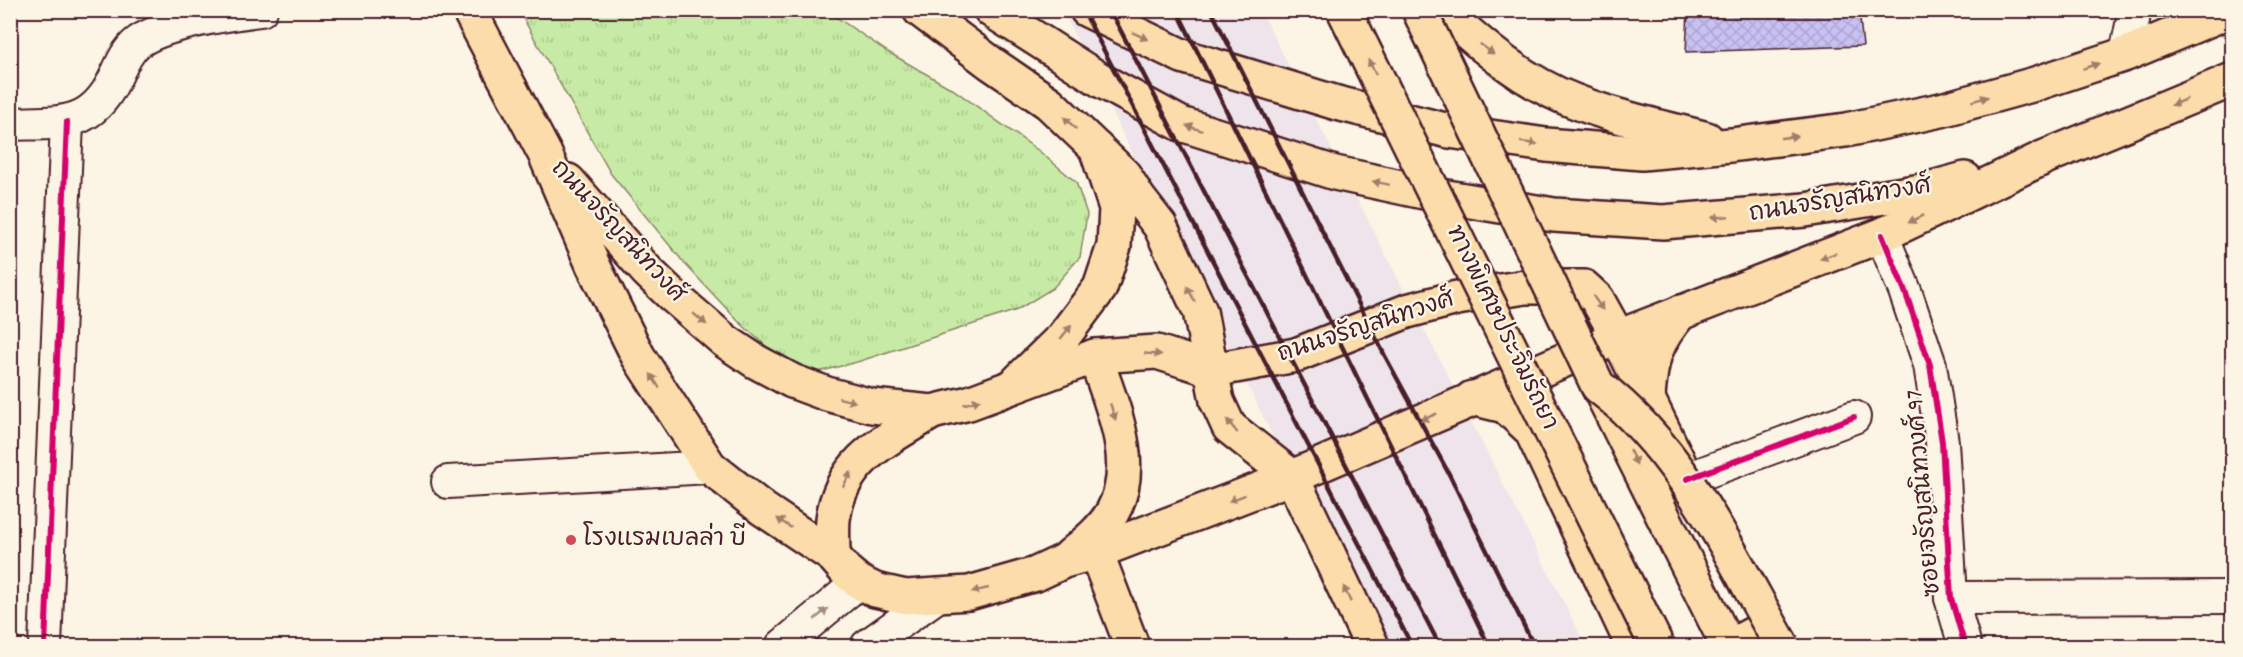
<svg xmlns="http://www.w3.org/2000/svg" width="2243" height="657" font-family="Dekko,'Playpen Sans Thai',sans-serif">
  <defs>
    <pattern id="park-tufts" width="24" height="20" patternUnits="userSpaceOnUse" patternTransform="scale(1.5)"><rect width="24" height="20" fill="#c7eba4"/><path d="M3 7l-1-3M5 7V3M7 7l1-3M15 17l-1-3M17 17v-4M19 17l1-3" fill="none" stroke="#acc98d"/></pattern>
    <pattern id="building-cross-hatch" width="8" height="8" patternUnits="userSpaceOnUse" patternTransform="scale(1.5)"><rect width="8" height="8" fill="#c9c1f3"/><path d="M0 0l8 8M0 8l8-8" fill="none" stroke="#aea5d0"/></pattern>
  </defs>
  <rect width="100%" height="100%" fill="#fcf5e5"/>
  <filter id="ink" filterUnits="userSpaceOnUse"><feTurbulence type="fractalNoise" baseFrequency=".0167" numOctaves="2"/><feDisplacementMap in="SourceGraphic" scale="12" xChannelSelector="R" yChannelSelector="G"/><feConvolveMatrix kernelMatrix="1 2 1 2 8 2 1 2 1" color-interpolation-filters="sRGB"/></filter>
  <g filter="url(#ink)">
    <path fill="#ede5e9" d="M1063 11H1261L1586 646H1378L1151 192Z"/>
    <path fill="url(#park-tufts)" stroke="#888568" stroke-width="1.5" d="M519 11H827L888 52 954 90 1039 151 1076 182 1087 214 1080 257 1053 288 1017 310 857 362 818 372 794 365 767 347 738 321 685 264 611 174Z"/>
    <path fill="url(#building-cross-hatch)" stroke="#4a1f2b" stroke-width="1.5" d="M1688 10H1859L1863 46 1686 52Z"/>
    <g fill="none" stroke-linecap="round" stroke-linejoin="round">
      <defs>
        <g id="minor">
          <path d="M2126 54 2135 10"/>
          <path d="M10 124C57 122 89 129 113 82 120 69 125 53 137 43 161 24 230 14 261 10"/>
          <path d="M1882 235 1905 291 1930 365 1942 442 1951 598 1965 646"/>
          <path d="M1687 479 1854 417"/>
          <path d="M448 482 710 467"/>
          <path d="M1951 598 2232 597"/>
          <path d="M45 646 67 122"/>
          <path d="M782 646 859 582"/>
          <path d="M867 646 937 596"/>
        </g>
        <g id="major">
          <path d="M469 10 545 154 593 265 638 356 710 467 763 509 833 556 846 571 859 582 875 590 906 597 969 593 1036 574 1064 561 1096 552 1292 477 1618 337 1882 235 2045 157 2232 80"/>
          <path d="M920 10 992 64 1049 103 1096 148 1116 208 1114 246 1100 288 1063 337 1018 381"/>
          <path d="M991 10 1102 81 1181 124 1335 173 1447 197 1554 215 1663 222 1805 210 1921 191 1965 179"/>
          <path d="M1087 10 1182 56 1337 103 1449 131 1546 145 1642 153 1731 145 1846 130 1941 110 2035 84 2126 54 2232 10"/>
          <path d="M1443 10C1482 47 1524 82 1574 101 1617 118 1662 127 1707 139"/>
          <path d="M1096 148 1124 175 1139 199 1160 226 1200 311 1217 401 1229 427 1292 477 1372 646"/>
          <path d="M568 181 647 271 673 296 725 341 755 361 792 381 827 394 872 406 932 412 969 403 1095 356 1157 352 1213 370 1296 355 1407 311 1457 298 1525 287H1584L1597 299 1618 337 1679 463"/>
          <path d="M1648 397C1651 357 1655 343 1681 312"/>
          <path d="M1472 398 1505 406 1531 430 1633 646"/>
          <path d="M1096 552 1132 646"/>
          <path d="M833 556C833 544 832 531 833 519 841 459 887 440 932 412"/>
          <path d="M1070 556C1084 544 1102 530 1112 513 1140 464 1111 404 1095 356"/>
          <path d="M1731 646 1764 628"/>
        </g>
        <path id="highway" d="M1598 386 1728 646"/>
      </defs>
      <use href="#minor" stroke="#4a1f2b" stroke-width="36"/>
      <use href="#major" stroke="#4a1f2b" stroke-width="38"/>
      <use href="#highway" stroke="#4a1f2b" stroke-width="38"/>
      <use href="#minor" stroke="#fcf5e5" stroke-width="32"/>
      <use href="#major" stroke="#fbddab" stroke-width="33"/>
      <use href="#highway" stroke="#fbddab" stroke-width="33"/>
      <g stroke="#4a1f2b" stroke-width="4.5">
        <path d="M1083 10 1412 646"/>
        <path d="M1110 10 1440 646"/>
        <path d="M1177 10 1489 646"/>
        <path d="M1211 10 1385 356 1449 474 1534 646"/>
      </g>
      <defs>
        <g id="highway-bridge">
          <path d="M1344 10 1657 646"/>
          <path d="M1419 10 1598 386C1683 450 1731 556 1782 646"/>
        </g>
      </defs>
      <use href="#highway-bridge" stroke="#4a1f2b" stroke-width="38" stroke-linecap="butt"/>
      <use href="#highway-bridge" stroke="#fbddab" stroke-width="33"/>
      <defs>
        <g id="cycleway">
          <path d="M1882 235 1905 291 1930 365 1942 442 1951 598 1965 646"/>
          <path d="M1687 479 1854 417"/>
          <path d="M45 646 67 122"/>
        </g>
      </defs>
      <use href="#cycleway" stroke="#fcf5e5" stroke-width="10"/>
      <use href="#cycleway" stroke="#d6006c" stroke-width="6"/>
    </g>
    <defs><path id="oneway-solid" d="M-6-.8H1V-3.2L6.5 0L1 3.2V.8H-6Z" transform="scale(1.5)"/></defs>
    <g fill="#a27e6b">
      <use href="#oneway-solid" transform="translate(1140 36) rotate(26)"/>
      <use href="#oneway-solid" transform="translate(1487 49) rotate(36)"/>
      <use href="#oneway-solid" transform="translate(2091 66) rotate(-18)"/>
      <use href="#oneway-solid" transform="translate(1372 67) rotate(-116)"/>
      <use href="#oneway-solid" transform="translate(1980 99) rotate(-16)"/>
      <use href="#oneway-solid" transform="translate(2179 102) rotate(158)"/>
      <use href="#oneway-solid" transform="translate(1070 123) rotate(-136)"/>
      <use href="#oneway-solid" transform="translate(1194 128) rotate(-162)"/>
      <use href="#oneway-solid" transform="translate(1789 137) rotate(-8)"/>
      <use href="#oneway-solid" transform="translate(1529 143) rotate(8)"/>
      <use href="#oneway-solid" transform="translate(1381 183) rotate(-168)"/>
      <use href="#oneway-solid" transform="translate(1720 217) rotate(175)"/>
      <use href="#oneway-solid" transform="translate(1916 219) rotate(154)"/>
      <use href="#oneway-solid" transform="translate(1828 256) rotate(159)"/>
      <use href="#oneway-solid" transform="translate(1191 294) rotate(-116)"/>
      <use href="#oneway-solid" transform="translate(1598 303) rotate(55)"/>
      <use href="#oneway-solid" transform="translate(700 319) rotate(40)"/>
      <use href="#oneway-solid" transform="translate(1066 332) rotate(-51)"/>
      <use href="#oneway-solid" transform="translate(1153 354) rotate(3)"/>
      <use href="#oneway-solid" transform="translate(655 381) rotate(-123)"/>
      <use href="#oneway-solid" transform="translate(847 400) rotate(14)"/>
      <use href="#oneway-solid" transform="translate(972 402) rotate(-17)"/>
      <use href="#oneway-solid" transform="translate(1113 412) rotate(72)"/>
      <use href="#oneway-solid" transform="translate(1429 417) rotate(156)"/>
      <use href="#oneway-solid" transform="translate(1232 426) rotate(-128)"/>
      <use href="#oneway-solid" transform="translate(1633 457) rotate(64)"/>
      <use href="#oneway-solid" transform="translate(847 479) rotate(-64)"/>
      <use href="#oneway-solid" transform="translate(1237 498) rotate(159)"/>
      <use href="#oneway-solid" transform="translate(784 523) rotate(-146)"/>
      <use href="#oneway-solid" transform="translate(980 590) rotate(167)"/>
      <use href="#oneway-solid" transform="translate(1347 594) rotate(-115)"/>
    </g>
    <use fill="#a38a88" href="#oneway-solid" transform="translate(821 614) rotate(-40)"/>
  </g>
  <circle fill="#d1495b" stroke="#fcf5e5" stroke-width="2" cx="571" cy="540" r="6"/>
  <g text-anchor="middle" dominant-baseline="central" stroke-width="5" stroke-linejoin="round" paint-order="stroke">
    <g font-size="24" fill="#4a1f2b" stroke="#fcf5e5">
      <text transform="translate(1840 201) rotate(-9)">ถนนจรัญสนิทวงศ์</text>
      <text transform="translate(617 232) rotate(47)">ถนนจรัญสนิทวงศ์</text>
      <text transform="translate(1366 328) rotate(-18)">ถนนจรัญสนิทวงศ์</text>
      <text transform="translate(1501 328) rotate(64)">ทางพิเศษประจิมรัถยา</text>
      <text transform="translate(1925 493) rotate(-95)">ซอยจรัญสนิทวงศ์ 97</text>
    </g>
    <g font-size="24" fill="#4a1f2b" stroke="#fcf5e5" text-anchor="start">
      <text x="583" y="540">โรงแรมเบลล่า บี</text>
    </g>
  </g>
  <rect width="2243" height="657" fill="none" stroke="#fcf5e5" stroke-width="36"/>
  <rect x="18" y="18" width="2207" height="621" fill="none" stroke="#4a1f2b" stroke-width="2" filter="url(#ink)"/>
</svg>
